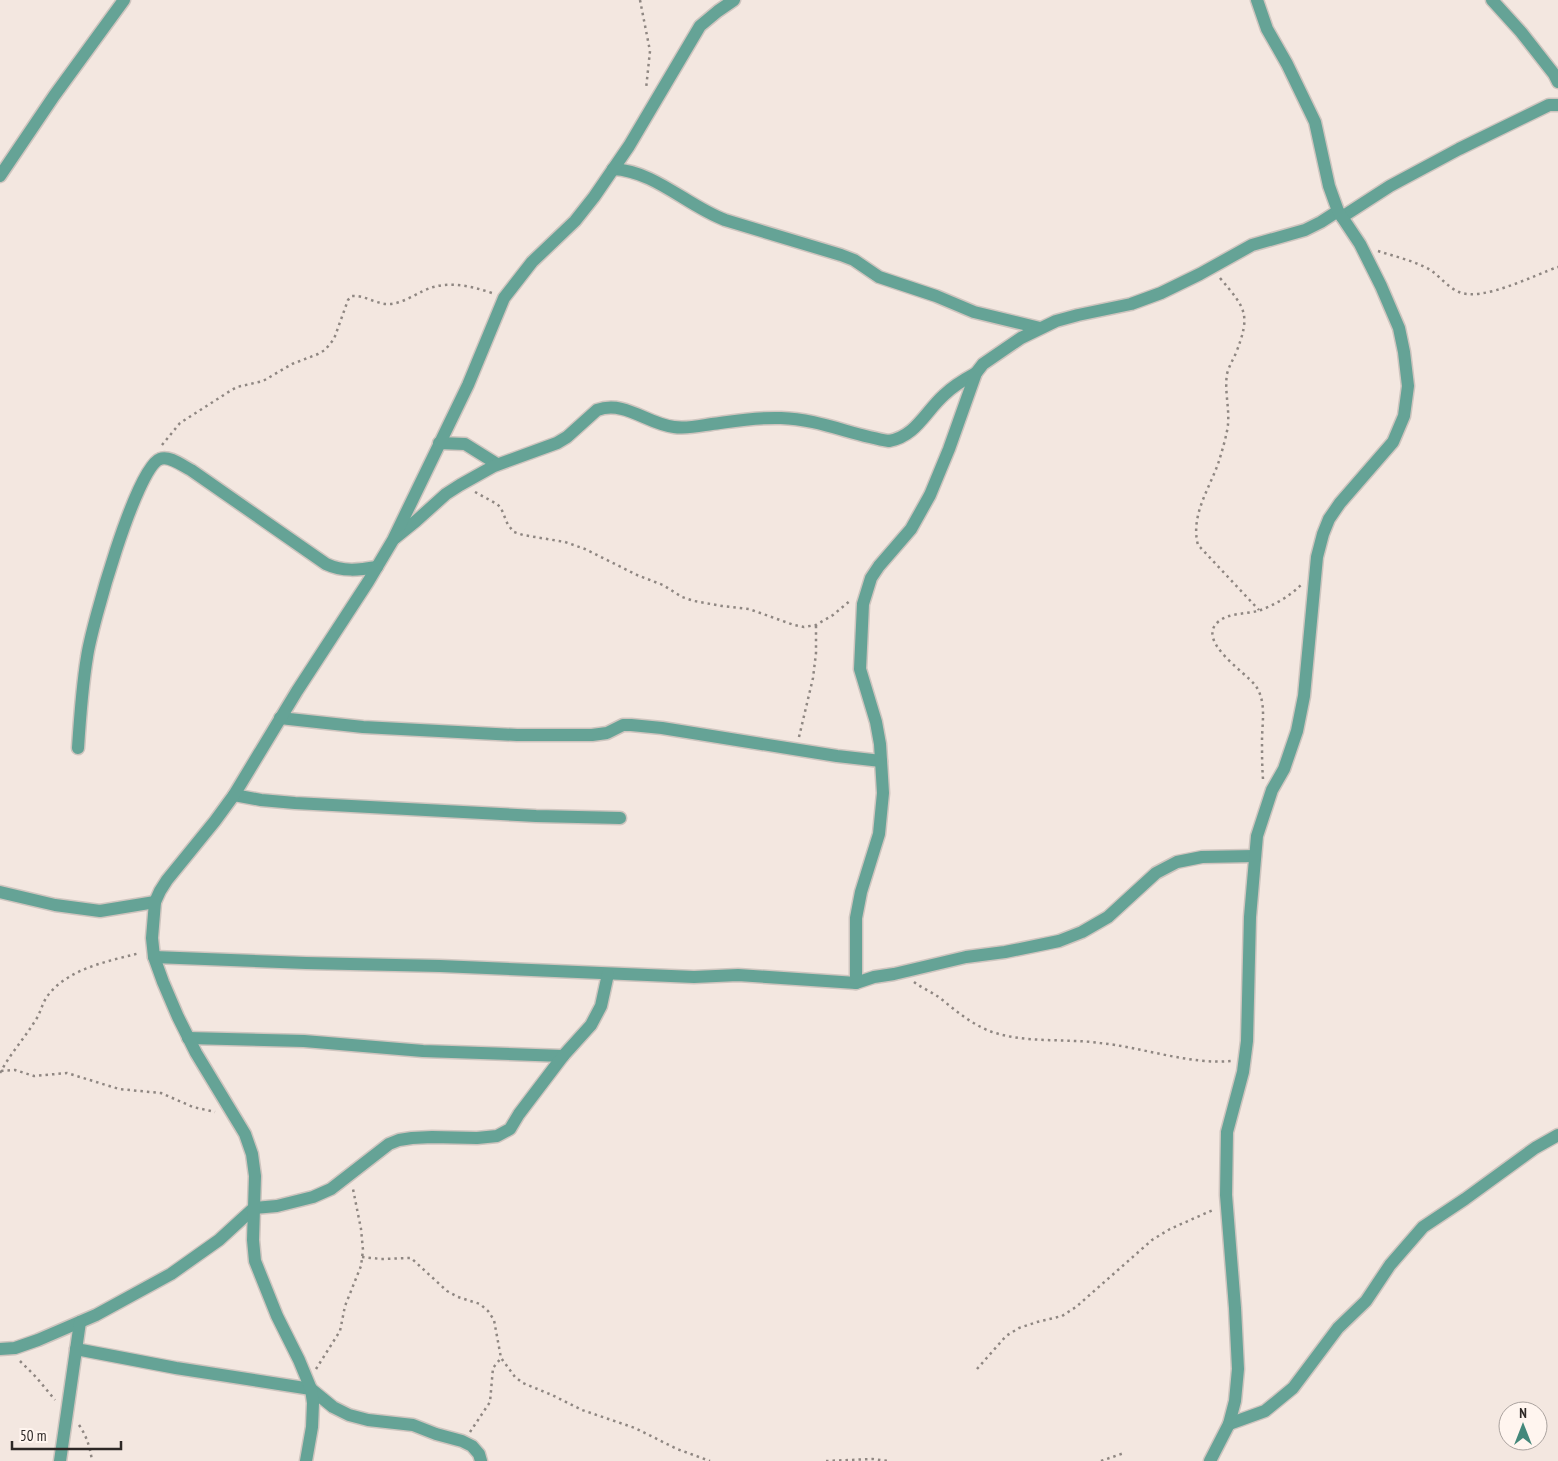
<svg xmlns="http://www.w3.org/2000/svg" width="1558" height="1461" font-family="'PT Sans Narrow',sans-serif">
  <rect width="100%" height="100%" fill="#f3e7e0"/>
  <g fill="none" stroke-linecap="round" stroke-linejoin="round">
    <defs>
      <g id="minor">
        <path d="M1492 0 1521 32 1554 74 1558 82"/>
        <path d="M613 169C655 171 687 206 725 220L841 255 854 260 879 277 936 296 974 312 1040 328"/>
        <path d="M0 176 54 96 124 0"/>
        <path d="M1342 217 1390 186 1459 149 1549 105H1558"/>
        <path d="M439 443 465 444 497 464"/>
        <path d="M395 538 416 521 446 494 460 485 494 466 557 443 567 437 597 410C625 400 647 424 674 427 687 429 699 426 712 424 735 421 758 417 781 418 818 419 852 435 889 441 916 436 925 412 944 395 953 386 965 379 976 373"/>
        <path d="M280 718 363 727 517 735H592L607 733 623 725H631L662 728 837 756 881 761"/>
        <path d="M78 748C80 717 82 687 87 657 91 628 136 467 160 459 169 455 183 466 191 470L326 564C343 572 359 570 377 567"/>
        <path d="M234 795 261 800 295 803 536 816 620 818"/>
        <path d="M0 892 55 905 100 911 155 902"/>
        <path d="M154 957 306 963 440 966 694 977 738 975 856 983 874 977 894 974 966 957 1005 952 1059 941 1082 932 1108 917 1156 873 1177 862 1202 857 1255 856"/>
        <path d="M856 983V918L861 892 879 834 883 793 880 744 876 722 860 669 863 604 871 578 879 566 911 529 930 495 949 449 976 373 983 364 1021 338 1056 321 1078 315 1131 304 1161 293 1200 274 1252 245 1305 230 1321 222 1338 211"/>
        <path d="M188 1038 304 1041 423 1051 563 1056"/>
        <path d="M0 1349 15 1348 38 1340 96 1315 171 1274 219 1240 254 1208 277 1206 313 1197 331 1189 389 1144 399 1140 412 1138 432 1137 477 1138 497 1136 510 1129 519 1114 563 1056 591 1025 601 1006 608 974"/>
        <path d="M76 1349 176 1368 311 1389 333 1407 349 1415 368 1420 413 1425 436 1434 462 1441 472 1446 479 1454 481 1461"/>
        <path d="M1229 1424 1265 1411 1293 1388 1338 1328 1366 1301 1390 1265 1423 1227 1465 1199 1535 1148 1558 1135"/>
        <path d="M60 1461 80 1322"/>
        <path d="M306 1461 312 1427 313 1403 311 1389 299 1360 277 1316 255 1261 253 1240 255 1176 252 1154 245 1134 196 1053 178 1017 163 982 154 957 152 938 155 902 160 891 167 880 215 821 234 795 297 691 368 582 393 540 468 385 504 298 532 262 575 221 594 197 629 146 700 26 718 11 734 0"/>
        <path d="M1210 1461 1229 1424 1235 1401 1238 1369 1235 1308 1226 1195 1227 1132 1243 1072 1247 1041 1250 917 1257 836 1272 790 1284 769 1297 731 1304 696 1317 557 1323 534 1329 519 1340 503 1393 442 1404 416 1408 386 1404 352 1399 328 1381 286 1360 244 1338 211 1329 186 1315 122 1287 64 1267 29 1257 0"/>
      </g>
    </defs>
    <use href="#minor" stroke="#cfc5bf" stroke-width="15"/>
    <g stroke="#8f8782" stroke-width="2.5" stroke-dasharray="2.5 4" stroke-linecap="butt">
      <path d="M640 0 650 51 646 89"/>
      <path d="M1378 251C1396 257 1416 261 1432 271 1441 278 1449 288 1459 292 1483 302 1534 275 1558 267"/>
      <path d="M1220 278C1246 309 1251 314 1236 353 1233 360 1229 366 1227 374 1224 393 1231 412 1227 431 1225 441 1222 451 1219 461 1210 488 1190 515 1198 545L1259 610"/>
      <path d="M162 445 180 423 230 391 237 387 263 381 292 364 318 354 325 350 334 339 348 300 352 296C365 295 377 305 390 304 402 303 413 296 423 291 446 280 468 285 492 293"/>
      <path d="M475 492 497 504 501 508 508 525 514 532 523 535 565 542 585 549 637 575 663 585 682 597 694 601 722 606 749 609 794 625 804 627 816 625 833 615 851 600"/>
      <path d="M799 737 813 678 816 653V625"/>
      <path d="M1263 779C1262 766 1262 753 1262 741 1262 722 1267 701 1255 685 1245 672 1196 641 1218 622 1228 613 1245 614 1258 611 1273 606 1290 596 1301 585"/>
      <path d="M914 982C922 988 932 992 940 998 955 1010 969 1022 987 1030 1021 1044 1064 1038 1100 1043 1141 1047 1190 1065 1231 1061"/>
      <path d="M1 1071 15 1070 34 1076 67 1073 119 1089 161 1093 193 1107 215 1112"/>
      <path d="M0 1073C10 1054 24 1039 35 1021 41 1013 42 1002 49 994 70 968 109 961 140 953"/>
      <path d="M362 1257 381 1259 411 1258 447 1291 458 1297 480 1304 488 1311 494 1320 501 1358 515 1377 523 1383 552 1395 582 1410 635 1428 677 1449 710 1461"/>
      <path d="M20 1361 36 1377 55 1400"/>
      <path d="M316 1369 340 1331 345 1306 361 1266 363 1250 361 1229 353 1189"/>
      <path d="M977 1369 1006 1336 1019 1328 1037 1322 1062 1316 1076 1307 1152 1240 1170 1229 1213 1210"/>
      <path d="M79 1425C87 1437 90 1447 92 1461"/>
      <path d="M470 1432 490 1402 493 1368 501 1358"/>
      <path d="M826 1461 873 1459 888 1461"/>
      <path d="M1101 1461 1124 1453"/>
    </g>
    <use href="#minor" stroke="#65a396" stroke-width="12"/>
  </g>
  <g transform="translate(1523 1426)"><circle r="24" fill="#fff5ef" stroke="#aba39f"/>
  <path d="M0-4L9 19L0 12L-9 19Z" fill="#44887b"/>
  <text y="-8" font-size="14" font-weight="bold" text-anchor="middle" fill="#2d2826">N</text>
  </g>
  <path d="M12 1441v8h109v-8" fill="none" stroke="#2d2826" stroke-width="2.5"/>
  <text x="20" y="1441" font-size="15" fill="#2d2826" stroke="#fff5ef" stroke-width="4" paint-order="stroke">50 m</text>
</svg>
